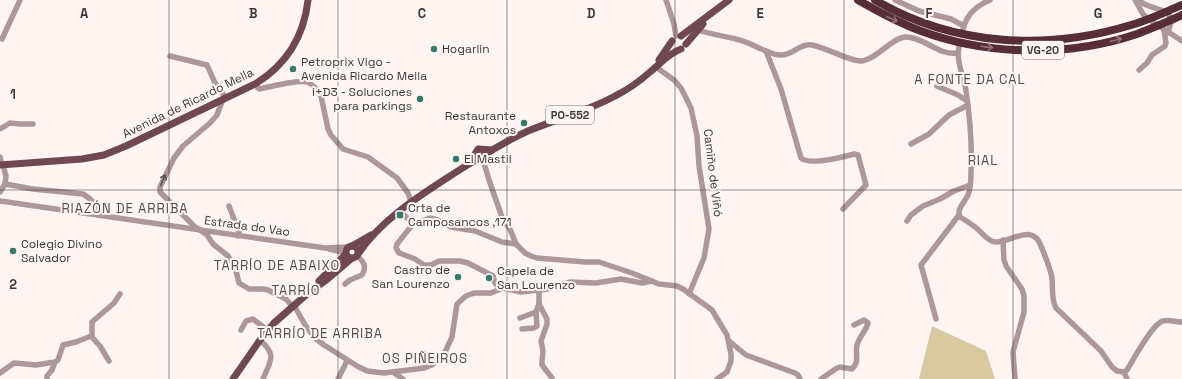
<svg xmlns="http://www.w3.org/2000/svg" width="1182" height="379" font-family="'Space Grotesk',sans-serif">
  <rect width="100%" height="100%" fill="#fef5f3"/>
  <path fill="#d8c9a1" d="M932 326 986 351 995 379H919Z"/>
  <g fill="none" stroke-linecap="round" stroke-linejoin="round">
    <g stroke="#ae979b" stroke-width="5.5">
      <path d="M666 0 674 24 676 36"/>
      <path d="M895 0 919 11 951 19 964 26"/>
      <path d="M1135 0 1143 14 1147 18 1182 41"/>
      <path d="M1138 0C1149 9 1161 7 1169 15L1171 22 1168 33"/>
      <path d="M963 29C967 14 976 6 990 0"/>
      <path d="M698 30C710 34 723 36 736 39 745 41 753 45 761 49 767 51 775 56 781 55 793 55 800 43 812 45 827 48 849 61 861 61 875 61 892 37 906 37 924 37 939 56 957 53"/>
      <path d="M2 39 20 0"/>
      <path d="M959 47C956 63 964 76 966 91 970 117 972 145 971 171 971 179 971 188 968 195 965 202 956 209 960 217 965 220 970 223 975 227 981 231 987 241 995 242 1011 243 1032 222 1041 246 1045 256 1050 267 1052 278 1053 288 1051 299 1056 308L1101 351 1112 367 1117 371 1124 372 1127 370C1133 360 1153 323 1163 321 1168 319 1176 322 1182 322"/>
      <path d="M766 51 781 89 801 158C810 166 843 157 854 154L858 155 866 185 843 209"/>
      <path d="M170 56 207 65 215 83 226 98"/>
      <path d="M656 67 674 80 681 88 691 108 697 136 699 166 709 229 704 258 689 294"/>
      <path d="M1139 70 1147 63 1152 55 1165 46 1166 43 1164 30"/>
      <path d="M255 84 259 89C270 87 299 79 307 82 313 84 318 91 321 96L328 129 331 135 343 149 368 157 397 178 408 193 411 202"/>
      <path d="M937 86 958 95 967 101"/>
      <path d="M223 99 217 115 210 123 183 146 174 158 160 187V192L194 226 207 235 213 244 228 256 235 267 239 283 249 289H263L268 290 286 299 292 306"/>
      <path d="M0 129 10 123 19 124H33"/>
      <path d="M911 144 929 134 949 115 968 105"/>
      <path d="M482 156 489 180 503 220 510 229 516 244 525 253 531 256 537 258 585 262H599L632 273 659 284 677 286 683 289 712 310 727 335 731 354V361L727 372 717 379"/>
      <path d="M0 157 1 161"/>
      <path d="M4 169 6 176 5 184"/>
      <path d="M0 192 5 184 33 189 83 194C90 198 100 207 99 215"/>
      <path d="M0 201 325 248 348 247"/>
      <path d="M229 206 239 232 238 236"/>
      <path d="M400 211 413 224"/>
      <path d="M907 221 911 215 923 206 940 199 954 191 970 185"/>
      <path d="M1003 240 1004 260 1006 266 1022 289 1024 296V312L1013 352 1015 379"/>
      <path d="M329 249 346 253"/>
      <path d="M345 284 350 280 362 275C367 266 364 262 357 256"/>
      <path d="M500 289 495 283 493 276 468 263 460 261H439L431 265H424L415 259 399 253 396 248 397 244 413 224 430 218 438 220 451 227 475 231 502 242 516 244"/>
      <path d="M539 290V304L547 319V324L541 341 543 351 542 361V365L552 378"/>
      <path d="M294 305 305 325 315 338 324 345 357 366 367 371 384 373 424 368 432 365 437 361 445 352 452 337 457 304 466 296 474 293H491L503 288 521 292 548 289 570 282 596 283 621 279 642 283 652 281"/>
      <path d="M520 318 536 312"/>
      <path d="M936 319 921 265 959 215"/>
      <path d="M522 329 534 328 537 326 536 312 539 304"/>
      <path d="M241 330 246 321 253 319 267 330"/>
      <path d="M91 336 100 346 109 361"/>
      <path d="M260 340C277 355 271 360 263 379"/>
      <path d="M729 341 746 355 795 373 798 375 800 379"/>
      <path d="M393 372 403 379"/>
      <path d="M1124 372 1127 379"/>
      <path d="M0 373 14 363 36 365 55 362 58 360 63 345 76 342 91 336 92 335V322L114 303 120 294"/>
      <path d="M47 379V376L52 370 55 362"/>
      <path d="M338 379 347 361"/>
      <path d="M821 379 837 368 840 367 852 369C860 362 855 354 857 345 859 337 866 331 868 323L864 320 854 325"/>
    </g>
    <g stroke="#6f4851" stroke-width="7">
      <path d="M681 36 729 0"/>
      <path d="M686 44 703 24"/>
      <path d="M659 60 672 41"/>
      <path d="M470 162 478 149 492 150"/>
      <path d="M0 165 82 159 104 155 126 146 255 84C286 65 304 36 308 0"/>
      <circle cx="352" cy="252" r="6"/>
      <path d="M352 246 371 235"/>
      <path d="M358 254C380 221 416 198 450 176 475 160 501 143 528 131 557 119 588 111 615 96 627 90 640 81 650 72 660 64 669 53 681 49"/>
      <path d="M319 281 346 254"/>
      <path d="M233 379 260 340 274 323 307 294 325 281 351 259"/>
    </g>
    <g stroke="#572d38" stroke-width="8">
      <path d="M858 0C879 12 899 23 921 31 989 56 1069 57 1137 34 1152 28 1167 22 1182 15"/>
      <path d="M875 0C953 46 1046 51 1131 25 1149 20 1165 12 1182 5"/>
    </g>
  </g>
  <defs><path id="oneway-shaft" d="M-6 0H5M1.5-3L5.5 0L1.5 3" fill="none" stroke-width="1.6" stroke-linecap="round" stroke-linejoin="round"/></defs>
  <g stroke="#917379">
    <use href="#oneway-shaft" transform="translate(892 19) rotate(25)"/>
    <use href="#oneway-shaft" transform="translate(1116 40) rotate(-15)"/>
    <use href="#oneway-shaft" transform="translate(987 47) rotate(7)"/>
  </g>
  <use stroke="#5e5556" href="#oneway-shaft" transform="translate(163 180) rotate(-67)"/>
  <path fill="none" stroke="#3c3938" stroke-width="1" stroke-opacity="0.55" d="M169 0V379M338 0V379M507 0V379M675 0V379M844 0V379M1013 0V379M0 190H1182"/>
  <g fill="#377a6c" stroke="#fef5f3" stroke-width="1.5">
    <circle cx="434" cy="49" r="4"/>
    <circle cx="293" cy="69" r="4"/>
    <circle cx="420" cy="99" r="4"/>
    <circle cx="524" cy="123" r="4"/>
    <circle cx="456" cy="159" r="4"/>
    <rect x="396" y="211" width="8" height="8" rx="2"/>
    <circle cx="13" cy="251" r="4"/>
    <circle cx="458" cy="277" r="4"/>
    <circle cx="489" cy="278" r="4"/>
  </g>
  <g text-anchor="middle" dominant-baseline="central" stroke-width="4" stroke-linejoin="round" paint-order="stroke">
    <g fill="#fef5f3" stroke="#767170" stroke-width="1">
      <rect x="1022" y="41" width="42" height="18" rx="3"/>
      <rect x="546" y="106" width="48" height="18" rx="3"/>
    </g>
    <g font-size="11" font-weight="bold" fill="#3c3938">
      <text x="1043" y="50">VG-20</text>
      <text x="570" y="115">PO-552</text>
    </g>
    <g font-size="12" fill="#3c3938" stroke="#fef5f3" text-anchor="start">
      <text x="442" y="49">Hogarlin</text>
      <text x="301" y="62">Petroprix Vigo -<tspan x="301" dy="14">Avenida Ricardo Mella</tspan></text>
      <text x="412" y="92" text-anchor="end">i+D3 - Soluciones<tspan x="412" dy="14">para parkings</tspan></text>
      <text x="516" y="116" text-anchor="end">Restaurante<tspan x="516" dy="14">Antoxos</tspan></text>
      <text x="464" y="159">El Mastil</text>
      <text x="408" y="208">Crta de<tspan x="408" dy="14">Camposancos ,171</tspan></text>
      <text x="21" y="244">Colegio Divino<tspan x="21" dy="14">Salvador</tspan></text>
      <text x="450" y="270" text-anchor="end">Castro de<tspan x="450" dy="14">San Lourenzo</tspan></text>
      <text x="497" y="271">Capela de<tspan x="497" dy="14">San Lourenzo</tspan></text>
    </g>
    <g font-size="12" fill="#3c3938" stroke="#fef5f3">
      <text transform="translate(188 103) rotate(-26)">Avenida de Ricardo Mella</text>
      <text transform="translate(713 173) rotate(83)">Camiño de Viñó</text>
      <text transform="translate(247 226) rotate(8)">Estrada do Vao</text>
    </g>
    <g font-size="13" letter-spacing="1" fill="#534c4a" stroke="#fef5f3">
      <text x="970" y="79">A FONTE DA CAL</text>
      <text x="983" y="160">RIAL</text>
      <text x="125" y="208">RIAZÓN DE ARRIBA</text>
      <text x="277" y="265">TARRÍO DE ABAIXO</text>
      <text x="296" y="290">TARRÍO</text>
      <text x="320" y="333">TARRÍO DE ARRIBA</text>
      <text x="425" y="358">OS PIÑEIROS</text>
    </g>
  </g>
  <g font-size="13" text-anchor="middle" font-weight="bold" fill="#3c3938" stroke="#fef5f3" stroke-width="4" stroke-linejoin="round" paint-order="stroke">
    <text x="84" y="18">A</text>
    <text x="253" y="18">B</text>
    <text x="422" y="18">C</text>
    <text x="591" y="18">D</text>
    <text x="760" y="18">E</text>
    <text x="929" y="18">F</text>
    <text x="1098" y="18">G</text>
    <text x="13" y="99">1</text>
    <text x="13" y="289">2</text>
  </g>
</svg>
